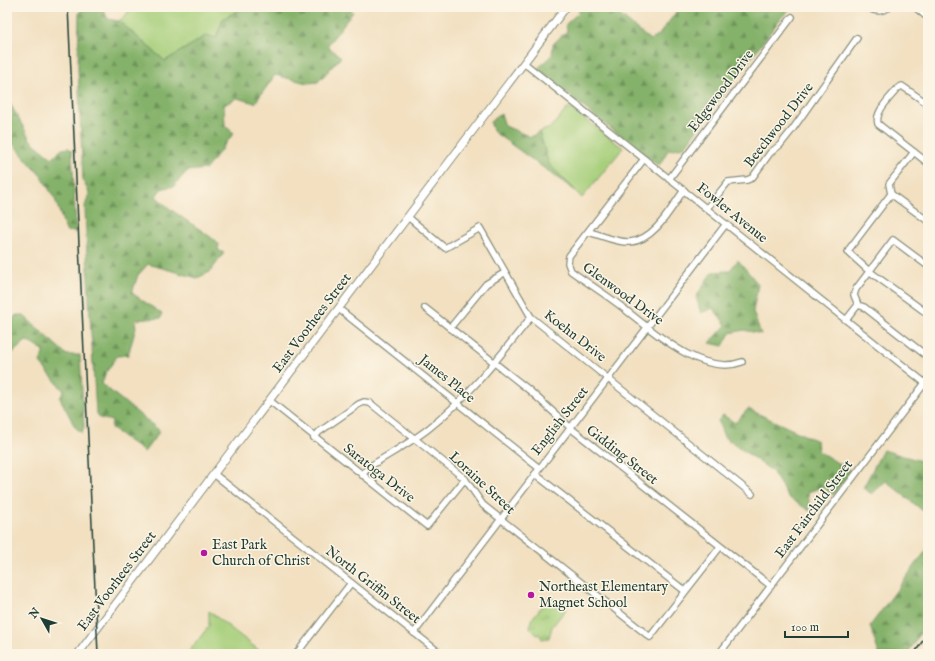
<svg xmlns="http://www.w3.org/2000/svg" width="935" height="661" font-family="'IM FELL English',serif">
  <defs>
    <pattern id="forest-firs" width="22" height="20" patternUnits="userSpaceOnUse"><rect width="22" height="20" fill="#85b26b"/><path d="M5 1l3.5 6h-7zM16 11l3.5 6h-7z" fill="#6c9259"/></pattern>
    <pattern id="park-tufts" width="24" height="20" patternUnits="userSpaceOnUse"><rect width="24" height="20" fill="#a7cf7b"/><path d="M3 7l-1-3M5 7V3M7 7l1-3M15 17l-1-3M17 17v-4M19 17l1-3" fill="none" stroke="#87a966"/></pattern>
  </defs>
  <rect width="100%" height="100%" fill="#fcf5e5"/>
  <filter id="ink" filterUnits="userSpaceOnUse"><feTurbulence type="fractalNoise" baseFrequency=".025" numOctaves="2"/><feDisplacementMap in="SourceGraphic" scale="8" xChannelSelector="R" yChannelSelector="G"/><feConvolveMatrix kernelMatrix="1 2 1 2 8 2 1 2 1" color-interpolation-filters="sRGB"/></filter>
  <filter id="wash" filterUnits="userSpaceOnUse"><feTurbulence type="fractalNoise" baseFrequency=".012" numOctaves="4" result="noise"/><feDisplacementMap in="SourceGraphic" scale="16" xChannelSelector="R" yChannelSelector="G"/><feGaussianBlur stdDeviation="0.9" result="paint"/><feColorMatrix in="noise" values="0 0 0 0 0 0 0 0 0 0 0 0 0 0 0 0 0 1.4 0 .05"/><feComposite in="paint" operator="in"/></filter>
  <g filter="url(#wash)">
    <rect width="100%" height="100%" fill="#f2e0c1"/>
    <g fill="#a7cf7b" stroke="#638658">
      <path d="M127 7H244L223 19 216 39 207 35 165 61 119 21 128 13Z"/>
      <path d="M569 107 623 148 582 198 549 164 539 132 550 128Z"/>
      <path d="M209 611 261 652 259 654H187L209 626Z"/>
    </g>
    <g fill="url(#forest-firs)" stroke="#527850">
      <path d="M89 7H102L108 19 119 21 165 61 207 35 216 38 223 19 244 7H347L353 12 327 46 341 57 318 82 307 83 275 75 255 103 237 98 224 105 225 126 234 133 206 169 187 171 174 186 161 189 156 196C172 214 200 227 219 244L218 250 224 253 210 272 197 278 148 264 138 275 132 293 162 314 161 318 135 320 136 328 128 355 117 356 105 374 102 384 160 431 144 452 111 428 112 421 100 418 96 412 89 300 85 207 89 193 83 180 78 68 79 12Z"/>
      <path d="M580 7H610L650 40 658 36 680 7H792L781 18 684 147 668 150 659 166 587 110 537 69 552 56 553 44 567 31 566 24 578 13Z"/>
      <path d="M7 98 31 141 52 158 62 149 69 148 72 151 76 232 66 231 55 199 41 176 7 137Z"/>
      <path d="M501 114 505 126 531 137 539 132 549 164 577 192 494 132 490 122Z"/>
      <path d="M738 260 758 284 753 312 761 334 744 330 730 333 723 346 710 343 726 325 713 308 701 313 696 297 712 272 729 271Z"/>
      <path d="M16 315H23L67 355H80L84 427 82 433 75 427 60 398 64 391 40 363 44 350 26 341 7 358V327Z"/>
      <path d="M748 409 817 441 818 451 851 471 833 495 822 487 808 492 810 511 788 497 772 471 724 437 718 421 723 415 735 423Z"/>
      <path d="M883 450 928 463V515L886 481 872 494 863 488Z"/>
      <path d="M928 548V622L907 654H879L870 626Z"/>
    </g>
    <path fill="url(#park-tufts)" stroke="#638658" d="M550 596 566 609 552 627 549 638 542 639 539 634 537 635 530 628 531 620Z"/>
  </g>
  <g filter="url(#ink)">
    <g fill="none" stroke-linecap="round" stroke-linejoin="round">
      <defs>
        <g id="minor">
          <path d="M868 7C876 13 882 11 890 7"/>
          <path d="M915 7 928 18"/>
          <path d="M524 63 925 383"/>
          <path d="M928 104 902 86 898 88C891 97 874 112 878 124L928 163"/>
          <path d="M914 152 889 184 891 194 928 221"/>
          <path d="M644 159 569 256 568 263 571 271C585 281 600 291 614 301 647 325 699 378 742 362"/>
          <path d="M669 179 792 17"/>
          <path d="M891 194 850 248 848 252 869 271 928 314"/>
          <path d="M707 208 728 182 747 180 752 178 770 153 780 145 792 130 857 38"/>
          <path d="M408 217 445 248 480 228 531 317 752 494"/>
          <path d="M589 232C601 235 617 243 630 242 655 240 671 208 684 190"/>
          <path d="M858 305 864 307 928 357"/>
          <path d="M425 308 529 390 573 430 771 586"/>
          <path d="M339 309 539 468"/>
          <path d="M846 320 858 305 854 295 856 289 893 240 928 266"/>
          <path d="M450 328 486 284 504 273"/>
          <path d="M270 401 427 526 465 479"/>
          <path d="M314 438 319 432 359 404 364 402 370 403 465 479 483 505 650 637 720 547"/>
          <path d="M214 474 441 654"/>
          <path d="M535 474 685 591"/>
          <path d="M362 475 369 467C389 454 410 443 428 429 468 398 500 356 531 317"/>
          <path d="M414 633 726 224"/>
          <path d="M297 653 351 583"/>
          <path d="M719 654 928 379"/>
        </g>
        <path id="major" d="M78 654 566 7"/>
      </defs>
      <use href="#minor" stroke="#888e7a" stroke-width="8"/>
      <use href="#major" stroke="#888e7a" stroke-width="9"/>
      <use href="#minor" stroke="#fff" stroke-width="5.5"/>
      <use href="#major" stroke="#fff" stroke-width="7"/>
      <g stroke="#1f3d34" stroke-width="1.5">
        <path d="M68 7 98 654"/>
        <path d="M914 654 928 633"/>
      </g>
    </g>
  </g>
  <g fill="#b5179e" stroke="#fcf5e5" stroke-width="1.5">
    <circle cx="204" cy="553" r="4"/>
    <circle cx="531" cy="595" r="4"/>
  </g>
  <g text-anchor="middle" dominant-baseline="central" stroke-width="3" stroke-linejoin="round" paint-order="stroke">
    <g font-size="14" fill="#1f3d34" stroke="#fcf5e5">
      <text transform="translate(721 91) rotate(-53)">Edgewood Drive</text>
      <text transform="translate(779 125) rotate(-52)">Beechwood Drive</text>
      <text transform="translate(732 213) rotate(39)">Fowler Avenue</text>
      <text transform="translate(623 294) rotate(36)">Glenwood Drive</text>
      <text transform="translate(312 323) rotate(-53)">East Voorhees Street</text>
      <text transform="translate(575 336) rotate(38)">Koehn Drive</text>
      <text transform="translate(447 379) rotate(39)">James Place</text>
      <text transform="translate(560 421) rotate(-52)">English Street</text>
      <text transform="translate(622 455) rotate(38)">Gidding Street</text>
      <text transform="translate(379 473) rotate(38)">Saratoga Drive</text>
      <text transform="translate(482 483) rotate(43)">Loraine Street</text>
      <text transform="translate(814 509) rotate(-53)">East Fairchild Street</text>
      <text transform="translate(117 581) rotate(-53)">East Voorhees Street</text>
      <text transform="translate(373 585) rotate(38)">North Griffin Street</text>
    </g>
    <g font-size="14" fill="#1f3d34" stroke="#fcf5e5" text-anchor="start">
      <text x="212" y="545">East Park<tspan x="212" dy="16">Church of Christ</tspan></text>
      <text x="539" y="587">Northeast Elementary<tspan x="539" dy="16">Magnet School</tspan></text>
    </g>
  </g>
  <rect width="935" height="661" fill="none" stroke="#fcf5e5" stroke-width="24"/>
  <g transform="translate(42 619) rotate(309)" stroke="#fcf5e5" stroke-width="3" paint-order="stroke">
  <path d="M0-3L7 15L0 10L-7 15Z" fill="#1f3d34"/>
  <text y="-6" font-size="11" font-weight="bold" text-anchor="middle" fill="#1f3d34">N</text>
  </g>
  <path d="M785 631v6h63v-6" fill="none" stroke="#1f3d34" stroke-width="2"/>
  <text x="791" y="631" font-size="12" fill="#1f3d34" stroke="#fcf5e5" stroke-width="3" paint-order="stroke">100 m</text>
</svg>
